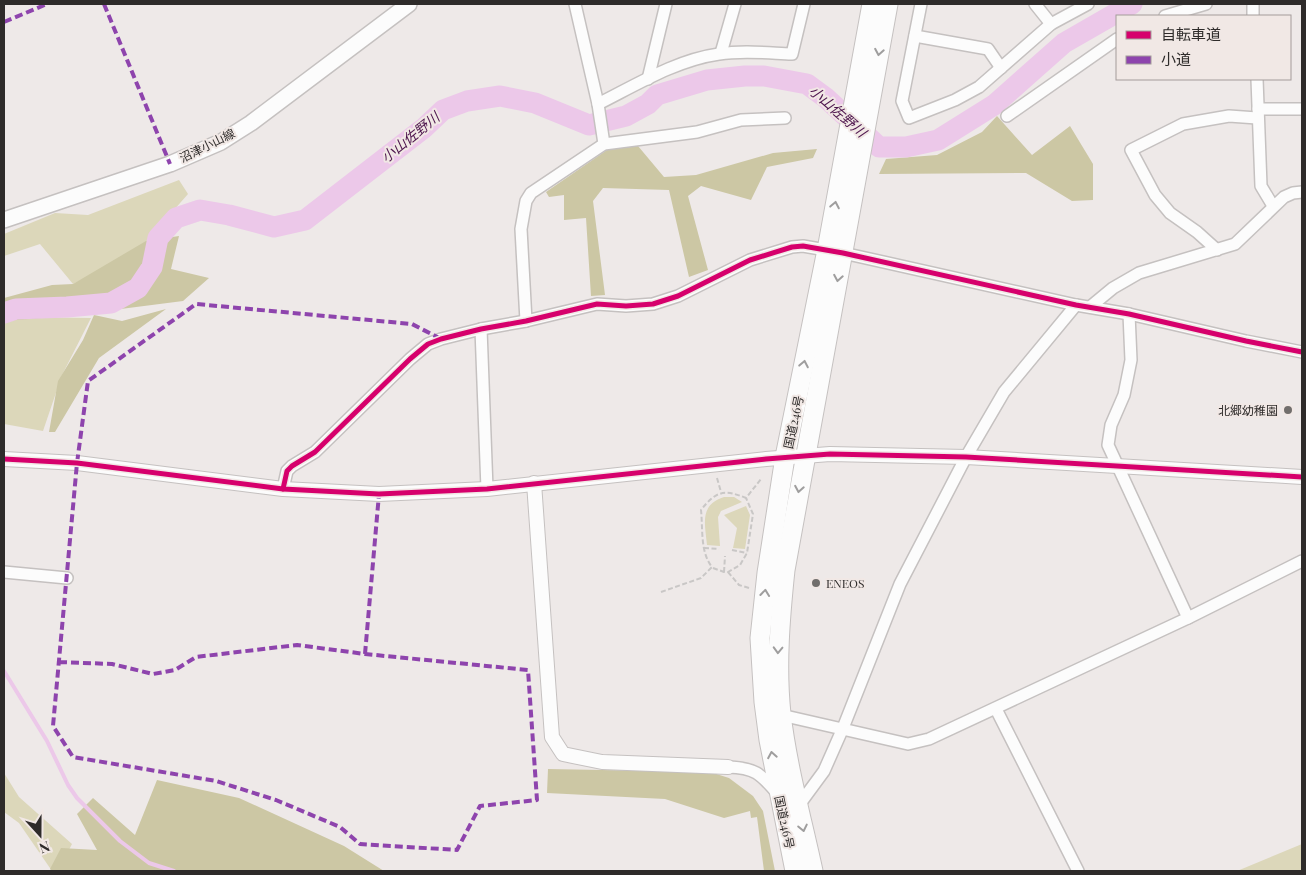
<svg xmlns="http://www.w3.org/2000/svg" width="1306" height="875" font-family="'Playfair Display','Noto Sans JP',serif">
  <rect width="100%" height="100%" fill="#eee9e8"/>
  <g fill="#dcd7ba">
    <path d="M179 180 188 194 136 253 73 284 40 244 4 256V234L55 213 88 215Z"/>
    <path d="M13 317 91 318 62 375 43 431 4 424V320Z"/>
    <path d="M724 497H734L742 502 721 511 718 517 720 546 707 545C705 524 699 505 724 497Z"/>
    <path d="M746 506 750 515 745 549 733 548 737 528 724 515Z"/>
    <path d="M4 773 19 797 72 844 58 871H52L19 823 4 812Z"/>
    <path d="M1302 844V871H1237Z"/>
  </g>
  <g fill="#ccc7a4">
    <path d="M997 116 1032 155 1070 126 1093 164V200L1072 201 1026 173 879 174 886 159 937 155 982 132Z"/>
    <path d="M638 146 664 177 696 175 773 153 817 149 813 158 767 167 751 200 701 186 688 196 708 270 689 277 669 190 603 188 593 201 605 295 591 296 586 218 564 220V195L549 197 546 192 607 150Z"/>
    <path d="M179 236 171 269 209 278 183 301 66 316 4 321V298L52 285 73 284 146 241Z"/>
    <path d="M166 309 99 358 55 432H49L58 381 83 340 94 315 122 321Z"/>
    <path d="M548 769 710 772 729 778 753 796 763 811 775 871H764L757 817 751 818 750 811 724 818 665 799 547 793Z"/>
    <path d="M157 780 239 798 344 846 384 871H52L50 869 61 848 97 850 77 814 93 798 135 835Z"/>
  </g>
  <g fill="none" stroke-linecap="round" stroke-linejoin="round">
    <path stroke="#ecc8e9" stroke-width="4" d="M4 671 47 741 68 785 77 798 120 841 149 863 174 871"/>
    <path stroke="#ecc8e9" stroke-width="21" d="M4 313 16 309 67 307 111 303 138 288 152 267 158 238 176 218 200 210 229 215 274 227 305 220 424 128 443 110 467 101 500 96 535 103 589 125 626 116 648 104 657 95 707 80 745 76H764L807 84 826 98 879 147H906L938 140 994 105 1064 43 1132 4"/>
    <defs>
      <g id="minor">
        <path d="M575 4 598 104 604 144"/>
        <path d="M921 4 902 101 909 118 955 100 979 87 1051 24 1088 4"/>
        <path d="M1035 4 1051 24"/>
        <path d="M1253 4V16"/>
        <path d="M1165 16 1206 4"/>
        <path d="M915 36 988 49 1001 68"/>
        <path d="M721 53 735 4"/>
        <path d="M648 79 666 4"/>
        <path d="M1257 79 1261 186 1273 206"/>
        <path d="M598 104C636 85 676 60 719 54 743 50 768 53 792 54L804 4"/>
        <path d="M1258 109H1302"/>
        <path d="M1007 116 1117 39"/>
        <path d="M1217 250 1197 232 1170 213 1155 195 1131 150 1183 124 1229 116 1257 118"/>
        <path d="M1090 307 1113 288 1139 273 1235 244 1284 197 1293 193 1302 192"/>
        <path d="M1129 314 1131 360 1124 395 1111 425 1108 445 1188 618"/>
        <path d="M526 321 521 229 526 201 531 193 604 144 697 132 741 120 785 118"/>
        <path d="M481 329 487 489"/>
        <path d="M283 489 287 471 292 466 315 452 410 359 428 344 441 339 481 329 526 321 597 304 626 306 653 304 678 296 750 260 792 247 803 246 843 253 1076 305 1129 314 1246 341 1302 352"/>
        <path d="M4 572 67 578"/>
        <path d="M996 709 1078 871"/>
        <path d="M781 715 908 744 929 739 1188 618 1302 561"/>
        <path d="M728 767C755 768 760 773 777 793"/>
        <path d="M799 805 824 771 843 728 900 584 966 457 1004 392 1076 305"/>
      </g>
      <g id="tertiary">
        <path d="M4 459 77 463 283 489 379 494 487 489 766 459 830 454 966 457 1302 477"/>
        <path d="M534 483 552 737 563 754 602 762 728 767"/>
      </g>
      <path id="secondary" d="M4 220 170 164 221 142 251 123 409 4"/>
      <g id="trunk">
        <path d="M795 871 769 740 764 702 760 638 767 573 785 457 827 250 872 4"/>
        <path d="M813 871C802 820 787 766 781 714 776 666 780 618 785 570L888 4"/>
      </g>
    </defs>
    <use href="#minor" stroke="#c5c1c0" stroke-width="14"/>
    <use href="#tertiary" stroke="#c5c1c0" stroke-width="16"/>
    <use href="#secondary" stroke="#c5c1c0" stroke-width="18"/>
    <use href="#trunk" stroke="#c5c1c0" stroke-width="21"/>
    <g stroke="#c9c7c6" stroke-width="2" stroke-dasharray="5 2.5" stroke-linecap="butt">
      <path d="M717 478 721 492"/>
      <path d="M704 548 719 549"/>
      <path d="M732 550 747 553"/>
      <path d="M713 568 724 572H728L740 565 747 553 753 514 746 498"/>
      <path d="M724 572 725 556"/>
      <path d="M728 572 739 585 749 588"/>
      <path d="M661 592 701 578 712 567C700 552 703 529 701 510 716 491 724 489 746 498L761 479"/>
    </g>
    <use href="#minor" stroke="#fcfcfc" stroke-width="11"/>
    <use href="#tertiary" stroke="#fcfcfc" stroke-width="14"/>
    <use href="#secondary" stroke="#fcfcfc" stroke-width="15"/>
    <use href="#trunk" stroke="#fcfcfc" stroke-width="19"/>
    <g stroke="#8e44ad" stroke-width="4" stroke-dasharray="8 4" stroke-linecap="butt">
      <path d="M104 4 170 164"/>
      <path d="M4 22 47 4"/>
      <path d="M365 654 379 494"/>
      <path d="M59 662 112 664 153 674 175 670 196 657 297 645 365 654 528 670 537 800 480 806 457 850 360 844 340 827 276 800 216 781 73 757 53 726 77 463 88 381 196 304 412 324 441 339"/>
    </g>
    <defs>
      <g id="cycleway">
        <path d="M4 459 77 463 283 489 379 494 487 489 766 459 830 454 966 457 1302 477"/>
        <path d="M283 489 287 471 292 466 315 452 410 359 428 344 441 339 481 329 526 321 597 304 626 306 653 304 678 296 750 260 792 247 803 246 843 253 1076 305 1129 314 1246 341 1302 352"/>
      </g>
    </defs>
    <use href="#cycleway" stroke="#f1e8e5" stroke-width="8"/>
    <use href="#cycleway" stroke="#d6006c" stroke-width="5"/>
  </g>
  <defs><path id="oneway-chevron" d="M-2-3.5L2.5 0L-2 3.5" fill="none" stroke-width="1.6" stroke-linecap="round" stroke-linejoin="round" transform="scale(1.25)"/></defs>
  <g stroke="#9f9e9e">
    <use href="#oneway-chevron" transform="translate(879 52) rotate(100)"/>
    <use href="#oneway-chevron" transform="translate(835 205) rotate(-79)"/>
    <use href="#oneway-chevron" transform="translate(838 278) rotate(100)"/>
    <use href="#oneway-chevron" transform="translate(804 364) rotate(-79)"/>
    <use href="#oneway-chevron" transform="translate(799 489) rotate(100)"/>
    <use href="#oneway-chevron" transform="translate(765 593) rotate(-84)"/>
    <use href="#oneway-chevron" transform="translate(778 650) rotate(92)"/>
    <use href="#oneway-chevron" transform="translate(772 755) rotate(-100)"/>
    <use href="#oneway-chevron" transform="translate(803 828) rotate(78)"/>
  </g>
  <g fill="#716e6c" stroke="#f1e8e5" stroke-width="2">
    <circle cx="1288" cy="410" r="5"/>
    <circle cx="816" cy="583" r="5"/>
  </g>
  <g text-anchor="middle" dominant-baseline="central" stroke-width="4" stroke-linejoin="round" paint-order="stroke">
    <g font-size="12" fill="#2e2b2a" stroke="#f1e8e5">
      <text transform="translate(207 145) rotate(-26)">沼津小山線</text>
      <text transform="translate(793 422) rotate(-78)">国道246号</text>
      <text transform="translate(785 822) rotate(78)">国道246号</text>
    </g>
    <g font-size="12" fill="#2e2b2a" stroke="#f1e8e5" text-anchor="end">
      <text x="1278" y="410">北郷幼稚園</text>
      <text x="826" y="583" text-anchor="start">ENEOS</text>
    </g>
    <g font-size="14" font-style="italic" fill="#4d144d" stroke="#f1e8e5">
      <text transform="translate(838 111) rotate(41)">小山佐野川</text>
      <text transform="translate(410 137) rotate(-39)">小山佐野川</text>
    </g>
  </g>
  <rect width="1306" height="875" fill="none" stroke="#2e2b2a" stroke-width="10"/>
  <rect x="1116" y="15" width="175" height="65" fill="#f1e8e5" stroke="#a39c9a"/>
  <rect x="1126" y="31" width="25" height="8" fill="#d6006c" stroke="#a39c9a"/>
  <text x="1161" y="40" font-size="15" fill="#2e2b2a">自転車道</text>
  <rect x="1126" y="56" width="25" height="8" fill="#8e44ad" stroke="#a39c9a"/>
  <text x="1161" y="65" font-size="15" fill="#2e2b2a">小道</text>
  <g transform="translate(40 835) rotate(159)" stroke="#f1e8e5" stroke-width="4" paint-order="stroke">
  <path d="M0-4L9 19L0 12L-9 19Z" fill="#2e2b2a"/>
  <text y="-8" font-size="14" font-weight="bold" text-anchor="middle" fill="#2e2b2a">N</text>
  </g>
</svg>
